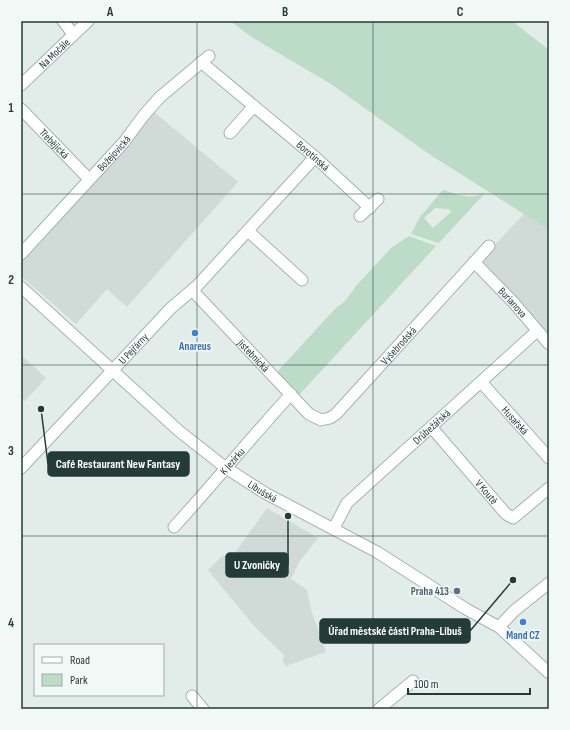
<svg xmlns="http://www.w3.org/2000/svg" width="570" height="730" font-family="'Sofia Sans Condensed',sans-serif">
  <rect width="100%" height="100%" fill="#e2ece8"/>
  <g fill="#d0dbd7">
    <path d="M154 112 238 182 127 307 107 289 76 324 21 276V262Z"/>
    <path d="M524 214 549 230V339L481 259Z"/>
    <path d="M21 355 46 378 25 401 21 397Z"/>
    <path d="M267 508 318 538 299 562 291 579 307 590 311 610 326 652 286 666 282 660 285 656 254 626 208 570 221 557 235 553Z"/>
  </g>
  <g fill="#bcdcc8" fill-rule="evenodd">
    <path d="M230 21H512L549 50V230L429 154 331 84 253 38Z"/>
    <path d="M443 190C457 194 470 201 483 193L484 194 439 243 411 234 420 217ZM435 208 449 209 451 212 433 228 424 218Z"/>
    <path d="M409 236 436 246 299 395 277 372 334 310 346 300 356 286 391 248Z"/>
  </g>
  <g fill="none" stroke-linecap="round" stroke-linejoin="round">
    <defs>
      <g id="minor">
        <path d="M63 21 73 34"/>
        <path id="s1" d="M201 62 315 157 370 208"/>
        <path id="s2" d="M21 85 88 21"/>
        <path id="s3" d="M21 109 88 178"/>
        <path d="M230 133 254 106"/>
        <path d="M360 216 378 199"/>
        <path d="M248 231 302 280"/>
        <path id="s4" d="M21 254 124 142 144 115 160 97 209 56"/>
        <path id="s5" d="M474 262 513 302 549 344"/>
        <path id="s6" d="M21 287 179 431 226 468 265 493 377 552 466 609 499 627 549 673"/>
        <path id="s7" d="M192 290 309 414 321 420 330 418 336 414 489 246"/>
        <path id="s8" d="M482 383 549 458"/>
        <path id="s9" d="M432 428 506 514 513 518 549 488"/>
        <path id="s10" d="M21 468 171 308 197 286 315 157"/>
        <path id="s11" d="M174 527C214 483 251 438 291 394"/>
        <path id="s12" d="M334 528 347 503 537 331"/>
        <path d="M499 627 514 611 549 583"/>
        <path d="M192 696 203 709"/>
        <path d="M379 709 413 681"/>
      </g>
    </defs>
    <use href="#minor" stroke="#a5b4b0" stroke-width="13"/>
    <use href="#minor" stroke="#fff" stroke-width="11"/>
  </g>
  <path fill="none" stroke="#233c38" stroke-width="1" stroke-opacity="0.55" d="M197 21V709M373 21V709M21 194H549M21 365H549M21 536H549"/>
  <g fill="#3f7fe0" stroke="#f2f8f6" stroke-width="1.5">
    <circle cx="195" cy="333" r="4"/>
    <circle cx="523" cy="622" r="4"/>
  </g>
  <circle fill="#5c6f8a" stroke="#f2f8f6" stroke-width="1.5" cx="457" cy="591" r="4"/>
  <g text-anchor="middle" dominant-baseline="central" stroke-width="3.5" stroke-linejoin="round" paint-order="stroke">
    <g font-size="11" fill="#233c38" stroke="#f2f8f6">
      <text stroke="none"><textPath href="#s2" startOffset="46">Na Močále</textPath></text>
      <text stroke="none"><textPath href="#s3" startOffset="48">Třebějická</textPath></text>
      <text stroke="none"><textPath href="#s4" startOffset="137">Božejovická</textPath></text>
      <text stroke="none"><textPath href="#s1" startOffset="146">Borotínská</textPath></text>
      <text stroke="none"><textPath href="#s5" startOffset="56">Burianova</textPath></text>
      <text stroke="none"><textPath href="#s7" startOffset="293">Vyšebrodská</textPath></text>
      <text stroke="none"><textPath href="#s10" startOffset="164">U Pejřárny</textPath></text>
      <text stroke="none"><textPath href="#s7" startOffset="90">Jistebnická</textPath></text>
      <text stroke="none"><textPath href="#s8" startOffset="50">Husařská</textPath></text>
      <text stroke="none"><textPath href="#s12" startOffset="142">Drůbežářská</textPath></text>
      <text stroke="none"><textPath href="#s11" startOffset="88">K Jezírku</textPath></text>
      <text stroke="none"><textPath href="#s6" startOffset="317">Libušská</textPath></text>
      <text stroke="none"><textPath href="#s9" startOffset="84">V Koutě</textPath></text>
    </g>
    <g font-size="11" font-weight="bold" fill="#366cbe" stroke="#f2f8f6">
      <text x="195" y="346">Anareus</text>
      <text x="523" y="635">Mand CZ</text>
    </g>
    <g font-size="11" font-weight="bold" fill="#4e5e75" stroke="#f2f8f6" text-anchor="end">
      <text x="449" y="591">Praha 413</text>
    </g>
  </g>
  <path fill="none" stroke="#233c38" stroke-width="1.5" d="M41 409L48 464M288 516L288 565M513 580L470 631"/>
  <g fill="#233c38" stroke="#f2f8f6" stroke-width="1.5">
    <circle cx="41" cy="409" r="4"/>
    <circle cx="288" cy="516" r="4"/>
    <circle cx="513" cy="580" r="4"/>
  </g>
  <g fill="#233c38" stroke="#233c38" stroke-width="1.5">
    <rect x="48" y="452" width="141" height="24" rx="4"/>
    <rect x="226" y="553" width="62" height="24" rx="4"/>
    <rect x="320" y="619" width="150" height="24" rx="4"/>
  </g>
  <g font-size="12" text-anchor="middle" font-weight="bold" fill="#fff">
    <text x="118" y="468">Café Restaurant New Fantasy</text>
    <text x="257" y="569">U Zvoničky</text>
    <text x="395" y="635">Úřad městské části Praha-Libuš</text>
  </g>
  <rect width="570" height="730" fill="none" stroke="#f2f8f6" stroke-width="44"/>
  <rect x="34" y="644" width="130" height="52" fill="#f2f8f6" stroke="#9fadaa"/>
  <rect x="42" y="657" width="20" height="6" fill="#ffffff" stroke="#9fadaa"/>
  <text x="70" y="664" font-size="12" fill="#233c38">Road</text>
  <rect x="42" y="674" width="20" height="12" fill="#bcdcc8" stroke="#9fadaa"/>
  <text x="70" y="684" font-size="12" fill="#233c38">Park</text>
  <path d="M408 688v6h122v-6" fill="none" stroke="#233c38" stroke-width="2"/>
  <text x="414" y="688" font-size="12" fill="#233c38" stroke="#f2f8f6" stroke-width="3" paint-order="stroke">100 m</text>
  <rect x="22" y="22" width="526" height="686" fill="none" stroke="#233c38" stroke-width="1.5"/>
  <g font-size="13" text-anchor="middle" font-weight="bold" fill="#233c38">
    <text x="110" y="16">A</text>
    <text x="285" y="16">B</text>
    <text x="460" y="16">C</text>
    <text x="11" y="112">1</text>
    <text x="11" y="284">2</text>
    <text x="11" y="455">3</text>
    <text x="11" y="627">4</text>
  </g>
</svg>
